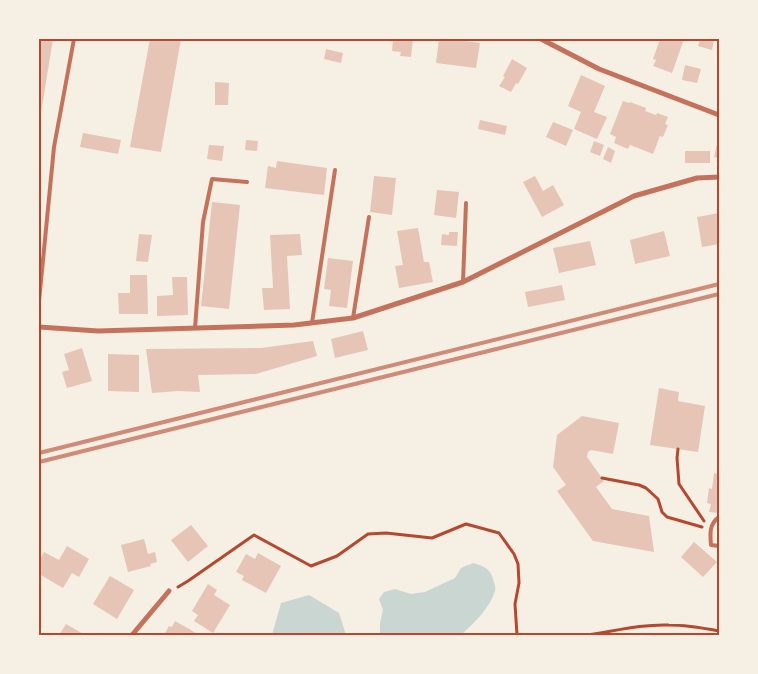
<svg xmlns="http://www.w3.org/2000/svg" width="758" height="674" font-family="Ubuntu,sans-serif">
  <rect width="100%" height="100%" fill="#f6efe4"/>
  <g fill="#c9d6d2">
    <path d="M473 563C483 566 490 568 493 579 494 583 496 587 495 591 490 608 474 623 461 635H388L380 633V623L383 610 379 599 384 592 395 589 411 594 425 592 455 578 461 568Z"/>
    <path d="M309 595 339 613 346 635H272L281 603Z"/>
  </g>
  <g fill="#e6c5b7">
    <path d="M39 39H53L40 119H39Z"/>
    <path d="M150 39H181L161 152 130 147Z"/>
    <path d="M393 39H413L411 57 400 56 401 52 392 51Z"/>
    <path d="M439 39H452L480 43 476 68 436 63Z"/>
    <path d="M660 39H684L672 73 653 66 656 60 653 59Z"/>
    <path d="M700 39H714L712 50 698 46Z"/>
    <path d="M326 49 343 53 341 63 324 59Z"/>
    <path d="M512 59 527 68 518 84 516 83 511 92 499 86 505 77 503 76Z"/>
    <path d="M685 65 701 69 697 83 682 80Z"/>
    <path d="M581 75 605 86 594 112 607 117 597 139 574 129 581 112 568 106Z"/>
    <path d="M215 82 229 83 228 105H215Z"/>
    <path d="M623 101 629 103 630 102 646 108 645 111 656 115 657 113 668 117 665 124 668 125 663 137 660 136 653 154 630 145 628 149 614 143 616 137 610 134Z"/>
    <path d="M480 120 507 126 505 135 478 129Z"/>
    <path d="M553 122 573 130 566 146 546 137Z"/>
    <path d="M83 133 121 140 118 154 80 147Z"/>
    <path d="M246 140 258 141 257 151 245 150Z"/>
    <path d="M594 141 604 145 600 156 590 152Z"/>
    <path d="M717 144H719V158L714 157Z"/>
    <path d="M209 145 224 146 222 161 207 159Z"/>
    <path d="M608 147 615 151 611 163 603 159Z"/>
    <rect x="685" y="151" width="25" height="12"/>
    <path d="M277 161 327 168 324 195 265 188 268 166 276 168Z"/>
    <path d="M374 176 396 178 392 215 370 212Z"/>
    <path d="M535 176 543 191 553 185 564 205 542 217 523 182Z"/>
    <path d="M437 190 459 192 456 218 434 215Z"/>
    <path d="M212 202 240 205 229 309 201 306Z"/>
    <path d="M719 213V244L702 247 697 217Z"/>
    <path d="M418 228 424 262H429L433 282 399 288 395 266 403 265 397 231Z"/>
    <path d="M664 231 670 256 635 264 630 240Z"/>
    <path d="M449 232H458L457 246 441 245 442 234 449 235Z"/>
    <path d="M139 234 152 235 148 262 136 261Z"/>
    <path d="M300 234 302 255 287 256 290 309 264 310 262 288H273L270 235Z"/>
    <path d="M590 241 596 265 559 273 553 248Z"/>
    <path d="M328 258 353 261 347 308 329 306 331 290 324 289Z"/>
    <path d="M130 275H147L148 314H119L118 293H130Z"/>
    <path d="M172 277H187L188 315 157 316V296L173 295Z"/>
    <path d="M562 285 565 300 528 307 525 292Z"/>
    <path d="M363 331 368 350 335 358 331 339Z"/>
    <path d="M313 341 317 356 256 374 198 375 200 392 178 391 152 393 146 349 261 348Z"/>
    <path d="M82 348 92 381 67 388 62 372 69 370 64 354Z"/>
    <path d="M108 354 139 355V392L108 391Z"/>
    <path d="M659 388 679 392 678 401 705 406 698 452 650 445Z"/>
    <path d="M582 416 619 423 613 454 591 450 588 452 587 457 604 481 596 487 612 509 649 516 654 552 593 541 557 491 566 485 553 467 557 435Z"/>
    <path d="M719 472V513L709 512 711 504 707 503 709 488 712 489 714 473 717 474Z"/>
    <path d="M191 525 208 546 188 562 171 540Z"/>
    <path d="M144 539 148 554 155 552 157 562 150 564 151 566 128 572 121 545Z"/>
    <path d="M694 542 717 562 703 577 681 557Z"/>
    <path d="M67 546 89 559 79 577 72 573 63 588 39 574V561L44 552 59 560Z"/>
    <path d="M258 553 281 566 266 593 242 580 244 576 236 572 246 554 255 559Z"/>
    <path d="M110 576 134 590 117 619 93 604Z"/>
    <path d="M208 584 217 590 214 595 230 605 213 633 194 621 198 615 192 611Z"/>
    <path d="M175 621 196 633 195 635H164L169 626 172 627Z"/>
    <path d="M66 624 85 635H59Z"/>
  </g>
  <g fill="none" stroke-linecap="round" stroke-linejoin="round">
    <g stroke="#b5482f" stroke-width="3">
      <path d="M678 449 677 458 679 484 704 521"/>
      <path d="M602 478 639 485 646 488 658 499 662 512 667 517 702 527"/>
      <path d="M178 587 188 581 254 535 311 566 337 556 368 534 386 533 432 538 466 524 499 533 514 554 518 564 519 583 515 604 517 635"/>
      <path d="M588 635C615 631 642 624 669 625 686 625 703 628 719 631"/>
    </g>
    <g stroke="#c5725c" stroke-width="4">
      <path d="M463 282 466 203"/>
      <path d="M39 301 54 147 74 39"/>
      <path d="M353 318 369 217"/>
      <path d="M312 323 335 170"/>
      <path d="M195 328 203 222 212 179 247 182"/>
      <path d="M719 517C709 524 710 534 711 545L719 546"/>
    </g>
    <g stroke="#c5725c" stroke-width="5">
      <path d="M541 39 599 69 719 115"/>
      <path d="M39 327 98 331 294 325 353 318 463 282 634 196 697 178 719 177"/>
      <path d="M132 635 169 591"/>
    </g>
    <g stroke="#cf8b77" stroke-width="4">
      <path d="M39 453 719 284"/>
      <path d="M39 462 719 294"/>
    </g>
  </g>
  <rect width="758" height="674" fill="none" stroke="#f6efe4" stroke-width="80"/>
  <rect x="40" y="40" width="678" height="594" fill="none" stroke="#b5482f" stroke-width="2"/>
</svg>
